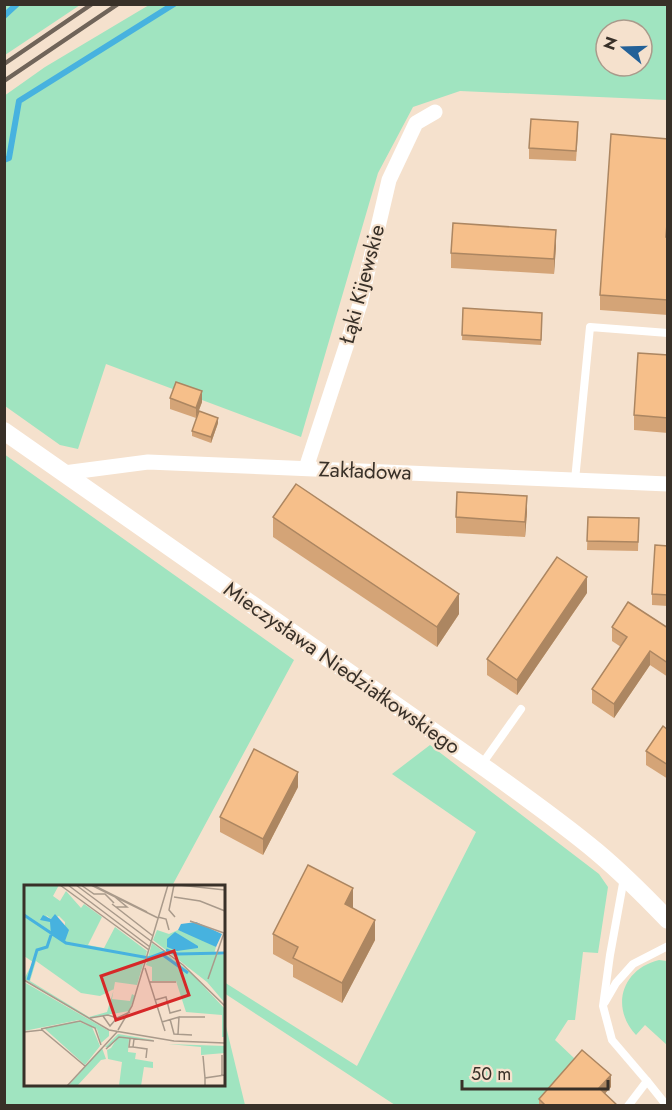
<svg xmlns="http://www.w3.org/2000/svg" width="672" height="1110" font-family="Jost,sans-serif">
  <rect width="100%" height="100%" fill="#f5e1cd"/>
  <g fill="#a0e4c0" fill-rule="evenodd">
    <path d="M5 4H80V5L5 55Z"/>
    <path d="M149 5H667V100L460 91 413 107 378 173 301 437 106 364 78 449 60 445 5 406 4 96 45 67ZM606 30H642V66H606Z"/>
    <path d="M4 454 294 660 172 886H26V1084H224V1018L245 1105H5Z"/>
    <path d="M430 745 599 874 608 887 598 953 583 952 575 1020H568L555 1040 575 1059 539 1105H395L224 993V982L357 1066 476 832 392 774Z"/>
    <path d="M659 960 667 961V1045L645 1025 636 1035C610 1007 622 969 659 960Z"/>
  </g>
  <g fill="none" stroke-linecap="round" stroke-linejoin="round">
    <g stroke="#47b2df" stroke-width="6">
      <path d="M4 16 17 4"/>
      <path d="M4 160 9 158 19 101 174 4"/>
    </g>
    <g stroke="#fff" stroke-width="8">
      <path d="M575 480 590 327 668 333"/>
      <path d="M482 764 521 709"/>
      <path d="M624 878 610 955 603 1006 612 1040 647 1081 628 1106"/>
      <path d="M605 1002 616 983 633 964 668 946"/>
      <path d="M647 1081 667 1106"/>
    </g>
    <g stroke="#fff" stroke-width="15">
      <path d="M306 468 360 304 389 180 416 123 435 112"/>
      <path d="M64 473 148 462 668 484"/>
    </g>
    <path stroke="#fff" stroke-width="18" d="M4 431 481 765C520 793 560 821 597 852 622 873 645 896 668 920"/>
    <g stroke="#706459" stroke-width="4.5">
      <path d="M4 64 92 4"/>
      <path d="M4 81 118 4"/>
    </g>
  </g>
  <g fill="#d4a477">
    <path d="M578 132 576 161 529 159V148Z"/>
    <path d="M668 139V315L600 310V295Z"/>
    <path d="M556 245 554 274 451 268V253Z"/>
    <path d="M463 308 542 313 541 345 462 340Z"/>
    <path d="M668 355V433L634 430V415Z"/>
    <path d="M170 398 202 402 196 418 170 409Z"/>
    <path d="M218 423 211 443 192 436V431Z"/>
    <path d="M527 512 525 537 456 533V517Z"/>
    <path d="M273 517 459 614 437 647 273 537Z"/>
    <path d="M588 517 639 518 638 551 587 550Z"/>
    <path d="M668 546V606L652 605V594Z"/>
    <path d="M587 593 517 695 487 675V659Z"/>
    <path d="M612 627 668 628V677L650 665 614 718 592 703V689L621 647 612 641Z"/>
    <path d="M668 730V779L646 765V751Z"/>
    <path d="M298 787 263 855 220 832V817Z"/>
    <path d="M353 909 375 940 342 1003 293 977V965L273 954V934Z"/>
    <path d="M611 1087 605 1093 618 1106H539V1099Z"/>
  </g>
  <g fill="#ac8661">
    <path d="M556 230V245L554 274V259Z"/>
    <path d="M202 391V402L196 418V408Z"/>
    <path d="M218 418V423L211 443V437Z"/>
    <path d="M527 496V512L525 537V522Z"/>
    <path d="M587 577V593L517 695V680Z"/>
    <path d="M459 594V614L437 647V627Z"/>
    <path d="M650 651V665L614 718V704Z"/>
    <path d="M298 772V787L263 855V839Z"/>
    <path d="M353 888V908L345 924V904Z"/>
    <path d="M375 920V940L342 1003V983Z"/>
    <path d="M611 1075V1087L599 1100V1088Z"/>
  </g>
  <g fill="#f6bf8a" stroke="#ac8661" stroke-width="1.5">
    <path d="M531 119 578 122 576 151 529 148Z"/>
    <path d="M611 134 668 139V210L666 237H668V300L600 295Z"/>
    <path d="M453 223 556 230 554 259 451 253Z"/>
    <path d="M463 308 542 313 541 340 462 335Z"/>
    <path d="M638 353 668 355V418L634 415Z"/>
    <path d="M176 382 202 391 196 408 170 398Z"/>
    <path d="M199 411 218 418 211 437 192 431Z"/>
    <path d="M296 484 459 594 437 627 273 517Z"/>
    <path d="M457 492 527 496 525 522 456 517Z"/>
    <path d="M588 517 639 518 638 542 587 541Z"/>
    <path d="M655 545 668 546V595L652 594Z"/>
    <path d="M557 557 587 577 517 680 487 659Z"/>
    <path d="M628 602 668 628V663L650 651 614 704 592 689 627 637 612 627Z"/>
    <path d="M663 726 668 730V765L646 751Z"/>
    <path d="M254 749 298 772 263 839 220 817Z"/>
    <path d="M308 865 353 888 345 904 375 920 342 983 293 958 298 947 273 934Z"/>
    <path d="M582 1050 611 1075 599 1088 618 1106H546L539 1099Z"/>
  </g>
  <g text-anchor="middle" dominant-baseline="central" stroke-width="4.5" stroke-linejoin="round" paint-order="stroke">
    <g font-size="21" fill="#383028" stroke="#f5e1cd">
      <text transform="translate(362 284) rotate(-75)">Łąki Kijewskie</text>
      <text transform="translate(365 471) rotate(2)">Zakładowa</text>
      <text transform="translate(342 668) rotate(35)">Mieczysława Niedziałkowskiego</text>
    </g>
  </g>
  <g transform="translate(24 885)">
    <rect width="201" height="201" fill="#f5e1cd"/>
    <path d="M0 0H35L29 11 36 16 42 6 57 23 60 19 78 32 64 60 80 63 91 42 123 66 113 100 91 97 88 114 106 116 108 109 111 111 105 126 65 133 0 94 9 77 0 71ZM22 30 27 34 35 31 41 37V56L27 50 30 43ZM12 76 57 108 76 111 90 104 83 127 65 132 6 96ZM133 45 145 49 154 45 173 52 192 62 190 69 201 70V118L183 97 129 55ZM128 58 166 87 201 124V152H198V130L162 127 152 96H128V82L122 80ZM0 97 85 146V151L77 158 73 144 55 135 0 146ZM53 136 68 142 76 161 61 180 20 143ZM94 149 130 155 105 154 104 167 112 168 111 174 129 177V183L120 182 117 201H95L98 177 84 174 83 165 87 163 94 152 86 162H81ZM144 159 201 161V168L177 170V162ZM78 163 82 174 77 175 53 201H44Z" fill="#a0e4c0" fill-rule="evenodd"/>
    <path d="M31 29 45 45 41 56 27 50 26 37 16 35 19 30 27 34ZM172 37 198 49 192 62 154 45 157 39ZM151 47 174 61V63L153 66 143 62V54Z" fill="#47b2df"/>
    <path fill="none" stroke="#47b2df" stroke-width="3" d="M0 30 42 58 125 73 141 67M142 65 153 69 201 68M139 70 164 88M4 95 13 65 23 62 27 50"/>
    <path fill="none" stroke="#a99a8b" stroke-width="1.5" d="M36 0 125 65M44 0 126 62M52 0 159 80 201 121M57 0 70 9H81L90 18M67 0 134 33M69 0 123 27M150 0 145 25 151 32M155 0 201 5M91 12 103 22H92M150 12 176 16 201 26M88 19 129 51M134 32 142 34 145 45M166 36 200 48 184 94M121 83 141 146M0 95 85 145 150 156 201 158M126 97H152M131 115 142 112 146 128 157 125M79 131 86 141 93 133M155 132H181M66 133 84 130 93 133 106 127M146 134 150 149 168 150M138 137 155 132 154 149M17 144 56 136 71 143 77 160M94 145 108 121 144 0M0 147 18 145 61 181M106 154 105 162H109L110 154M109 162 123 164 122 173M82 164 95 152 130 156M198 170V190M179 171 181 193M43 201 93 147M181 201V193L201 190"/>
    <path fill="#d62828" fill-opacity="0.15" stroke="#d62828" stroke-width="3" d="M150 66 165 110 92 135 77 91Z"/>
    <rect width="201" height="201" fill="none" stroke="#383028" stroke-width="3"/>
  </g>
  <rect width="672" height="1110" fill="none" stroke="#383028" stroke-width="12"/>
  <g transform="translate(624 48) rotate(289)"><circle r="28" fill="#f5e1cd" stroke="#a99a8b" stroke-width="1.5"/>
  <path d="M0-4.5L10 22L0 15L-10 22Z" fill="#236198"/>
  <text y="-9" font-size="16" font-weight="bold" text-anchor="middle" fill="#383028">N</text>
  </g>
  <path d="M462 1080v9h146v-9" fill="none" stroke="#383028" stroke-width="3"/>
  <text x="471" y="1080" font-size="18" fill="#383028" stroke="#f5e1cd" stroke-width="4.5" paint-order="stroke">50 m</text>
</svg>
